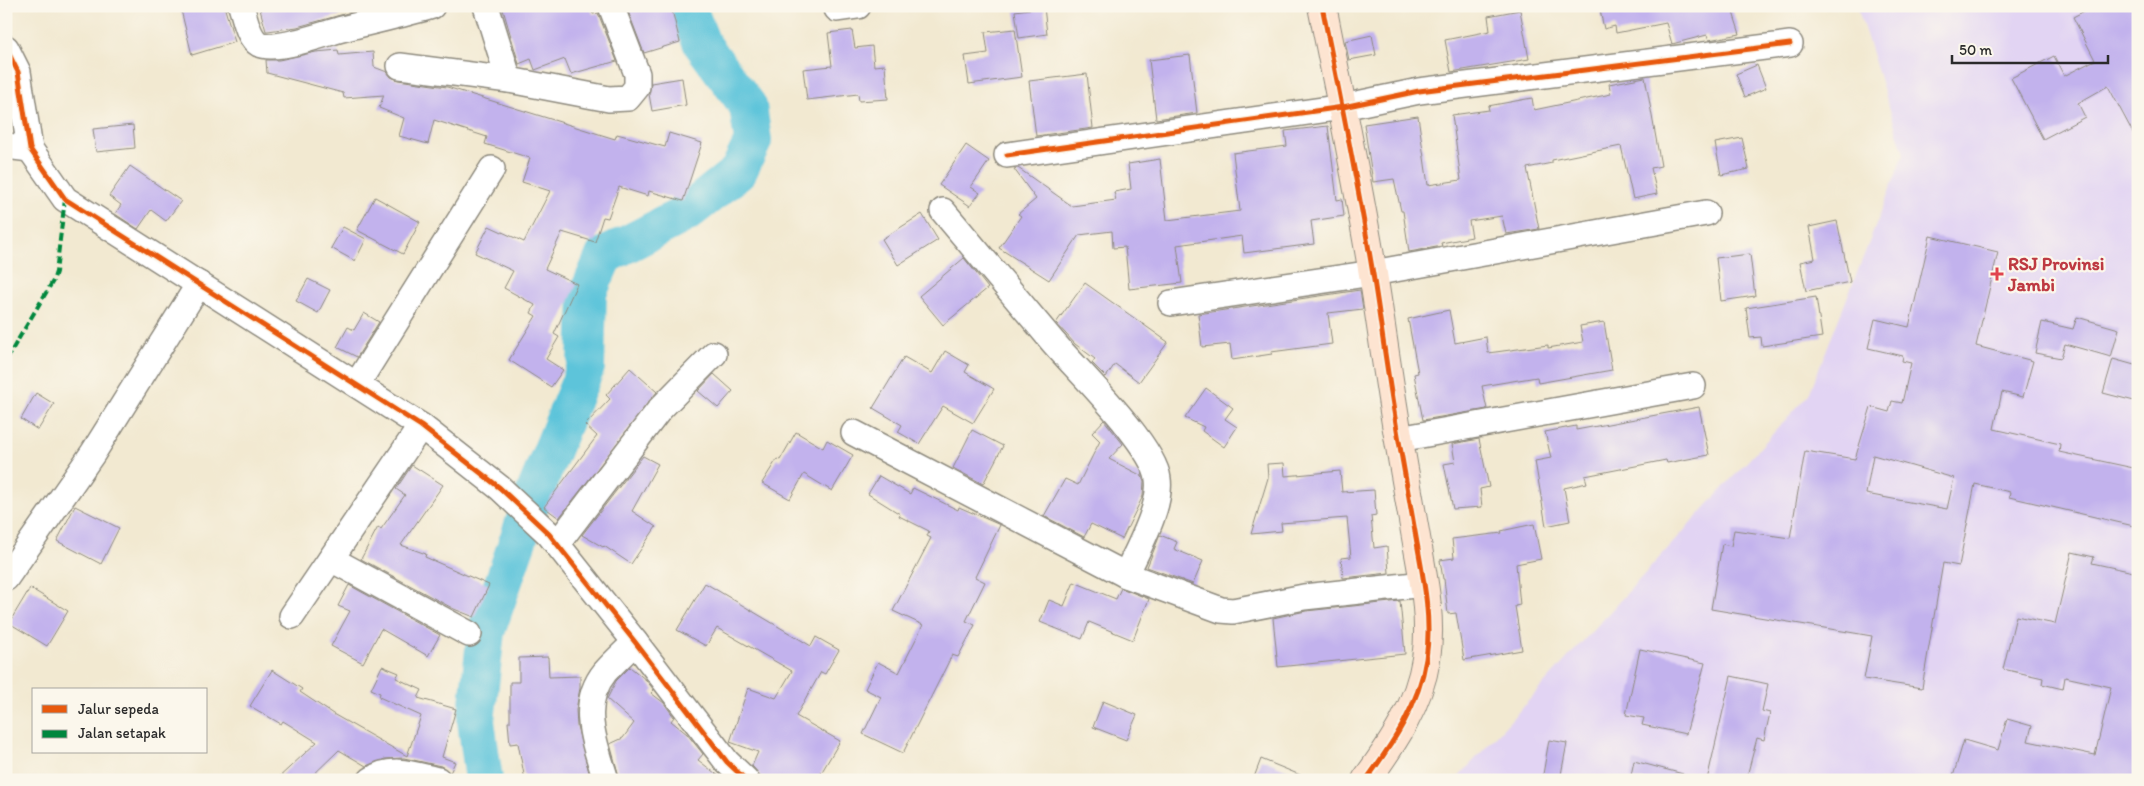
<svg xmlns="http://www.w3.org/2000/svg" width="2144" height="786" font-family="Itim,sans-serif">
  <rect width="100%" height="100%" fill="#fbf7ec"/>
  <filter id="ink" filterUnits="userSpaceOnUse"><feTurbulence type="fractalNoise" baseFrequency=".02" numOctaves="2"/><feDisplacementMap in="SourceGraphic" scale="10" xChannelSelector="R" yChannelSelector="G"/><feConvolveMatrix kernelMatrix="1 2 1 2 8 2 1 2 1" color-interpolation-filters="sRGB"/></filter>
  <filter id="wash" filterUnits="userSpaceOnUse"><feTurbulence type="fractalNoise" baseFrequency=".0096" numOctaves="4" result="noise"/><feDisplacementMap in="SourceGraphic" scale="20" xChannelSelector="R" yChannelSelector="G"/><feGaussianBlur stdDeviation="1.12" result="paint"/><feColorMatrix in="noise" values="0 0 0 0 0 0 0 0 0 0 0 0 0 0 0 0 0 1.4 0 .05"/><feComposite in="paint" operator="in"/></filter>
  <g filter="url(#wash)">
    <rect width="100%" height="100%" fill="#f2e9d1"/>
    <path fill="#e2d4f3" d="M1857 6H2138V780H1456L1809 394 1904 154Z"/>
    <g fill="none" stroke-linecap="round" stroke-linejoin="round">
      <path stroke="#5dc4da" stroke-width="38" d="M484 780 476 721 486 632 534 494 586 367 588 293 604 256 685 214 738 172 753 141 748 106 702 44 687 6"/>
    </g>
    <g id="blocks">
      <g fill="#c2b2ed" fill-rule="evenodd">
        <path d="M180 6H224L235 42 192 55Z"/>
        <path d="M259 6H355V11L297 27 268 31H266Z"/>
        <path d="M502 6H590L593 14 598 13 617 61 571 74 565 59 535 70 531 59 519 64Z"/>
        <path d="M626 6H671L680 42 644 53Z"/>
        <path d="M1611 6H1731L1740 34 1709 40 1707 35 1672 44 1666 23 1616 33 1615 26 1604 29 1600 10 1611 8Z"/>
        <path d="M2094 6H2138V142L2108 86 2078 103 2085 117 2043 139 2011 78 2054 56 2064 76 2095 60 2073 17Z"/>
        <path d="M1044 7 1047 34 1019 38 1015 11Z"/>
        <path d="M1520 10 1529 59 1451 72 1445 40 1490 31 1488 16Z"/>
        <path d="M1015 29 1022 77 969 84 965 56 988 53 985 32Z"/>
        <path d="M852 30 855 48 872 46 874 66 885 65 888 99 859 101 858 94 807 100 803 69 832 66 828 33Z"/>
        <path d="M1372 35 1376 55 1349 60 1345 41Z"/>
        <path d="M338 50 339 55 373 52 374 67 387 72 391 77 398 80 447 87 615 139 617 134 665 147 669 133 702 143 683 201 649 191 648 196 619 187 608 218 603 217 595 242 562 232 545 269 577 284 554 334 559 337 546 359 563 370 551 387 509 360 536 316 531 313 535 305 504 288 513 271 475 253 489 226 524 242 550 191 522 182 530 158 485 144 487 137 434 120 428 144 399 136 404 118 379 108 384 95 344 98 343 93 267 73 266 60H279L316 52Z"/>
        <path d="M1190 55 1197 113 1156 119 1149 60Z"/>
        <path d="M1757 65 1766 88 1745 97 1736 74Z"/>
        <path d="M1087 74 1093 128 1036 136 1029 81Z"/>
        <path d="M1645 77 1661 166 1651 168 1657 194 1633 199 1621 146 1552 160V163L1527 168 1539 229 1506 234 1502 216 1469 221 1472 237 1441 243 1442 246 1409 252 1403 211H1401L1394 179 1373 182 1364 124 1418 116 1428 185 1461 180 1452 115 1489 110 1488 106 1532 98 1534 110 1611 94 1609 84Z"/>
        <path d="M682 78 686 105 652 111 649 94 651 83Z"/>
        <path d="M133 125 135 148 96 152 93 129Z"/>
        <path d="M1328 126 1337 200 1342 199 1344 216 1311 221 1314 244 1244 253 1242 236 1177 245 1182 283 1129 289 1125 247 1113 248 1112 231 1079 235 1049 280 999 248 1021 216 1018 214 1036 199 1014 169 1018 168 1072 206 1116 200 1114 192 1131 189 1128 164 1160 159 1167 220 1240 211 1233 153 1287 146 1285 131Z"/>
        <path d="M1742 138 1749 169 1721 175 1715 143Z"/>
        <path d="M966 145 989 161 971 187 980 193 970 206 939 185Z"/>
        <path d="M130 166 181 201 166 221 151 210 138 229 115 214 121 205 109 196Z"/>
        <path d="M375 197 420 222 403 254 357 230Z"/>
        <path d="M922 214 938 240 898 265 882 239Z"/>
        <path d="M1837 221 1850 282 1806 291 1800 262 1815 259 1809 227Z"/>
        <path d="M343 227 366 239 355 261 331 248Z"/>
        <path d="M1930 236 1998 252 1976 346 2033 361 2023 397 2002 392 1994 429 2060 444 2059 452 2138 469V527L2009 497 2010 492 1975 484 1959 566 1943 563 1922 688 1864 679 1872 636 1711 609 1722 544 1731 546 1734 530 1790 538 1805 451 1855 459 1871 407 1889 412 1892 401 1902 403 1911 363 1902 361 1903 356 1868 348 1875 319 1909 327ZM1873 455 1954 478 1947 509 1866 494Z"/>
        <path d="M1750 254 1755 296 1721 301 1716 258Z"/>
        <path d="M964 258 988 288 943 325 919 296Z"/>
        <path d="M308 279 330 290 318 313 296 301Z"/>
        <path d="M1085 283 1168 342 1139 382 1115 364 1106 377 1092 363 1095 359 1075 344 1056 323Z"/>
        <path d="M1360 290 1363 309 1328 313 1332 344 1271 352 1272 354 1232 360 1230 344 1202 347 1198 314Z"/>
        <path d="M1816 297 1822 337 1762 346 1761 337 1750 338 1746 308Z"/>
        <path d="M1449 310 1455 343 1486 337 1488 353 1548 345V348L1583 342 1580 326 1604 322 1612 370 1538 383 1537 377 1482 386 1487 409 1423 420 1414 374 1418 373 1408 319Z"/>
        <path d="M364 313 379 322 357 357 337 347 348 327 354 330Z"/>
        <path d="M2077 317 2119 329 2111 357 2065 344 2061 358 2035 353 2042 322 2073 329Z"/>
        <path d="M945 351 969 365 965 372 994 389 973 423 943 406 919 444 898 432 902 425 873 408 904 357 932 373Z"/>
        <path d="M2113 359 2138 366V402L2103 393Z"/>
        <path d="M630 368 657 392 559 518 544 507 597 436 585 425 610 399 606 395Z"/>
        <path d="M714 374 733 391 718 408 698 391Z"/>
        <path d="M1206 388 1233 408 1225 419 1237 427 1224 447 1202 431 1204 427 1185 418Z"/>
        <path d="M36 393 54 404 38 430 21 419Z"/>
        <path d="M1699 407 1709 455 1667 463 1666 460 1585 476 1587 483 1564 488 1570 521 1546 526 1535 461 1551 458 1545 432 1576 426V430Z"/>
        <path d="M1104 420 1123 444 1109 459 1142 476 1144 481 1143 496 1122 539 1091 524 1084 537 1044 516 1065 479 1078 485 1100 441 1092 433Z"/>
        <path d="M972 430 1003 446 983 484 953 468Z"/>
        <path d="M796 432 823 448 827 440 853 455 832 491 804 474 790 499 762 483 777 459 780 460Z"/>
        <path d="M1479 439 1489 487 1480 489 1482 507 1453 509 1444 464 1455 462 1452 444Z"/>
        <path d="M643 456 658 464 632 511 656 527 631 564 604 546 603 547 582 535Z"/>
        <path d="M1284 463 1285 476 1340 471 1342 492 1374 490 1376 515 1371 516 1374 548 1387 546 1389 573 1343 578 1341 558 1351 557 1347 518 1281 523 1282 531 1251 534 1268 478 1267 464Z"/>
        <path d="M412 465 443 485 401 545 426 554 425 557 489 585 474 617 454 609 361 559 378 527 381 529 405 495 396 489Z"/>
        <path d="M879 476 910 494 913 488 958 510 959 507 1000 525 975 577 985 582 966 621 975 625 958 657 952 655 903 753 863 734 881 697 865 689 878 662 899 673 923 625 893 611 931 538 927 536 929 531 899 516 900 514 868 494Z"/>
        <path d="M75 506 119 528 101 564 57 541Z"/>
        <path d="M1534 524 1541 559 1516 564 1520 605 1515 606 1522 650 1464 660 1456 613 1448 614 1444 579H1443L1440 560 1454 558 1452 539 1502 533 1501 531Z"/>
        <path d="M1160 535 1177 542 1174 549 1203 561 1193 584 1147 567Z"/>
        <path d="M2072 552 2094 557 2092 563 2138 573V767L2135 780H1952L1964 740 1998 750 2007 719 2032 726 2028 741 2095 755 2111 687 2065 677 2063 689 2042 684 2043 678 2003 669 2016 616 2055 624Z"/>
        <path d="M1074 582 1116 599 1121 588 1149 599 1133 640 1089 622 1082 639 1040 622 1049 600 1064 606Z"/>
        <path d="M705 583 811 646 816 637 839 650 825 674 821 672 796 716 840 741 817 780H760V775L752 766 758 752 730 742 748 688 776 698 792 671 717 628 706 646 677 630Z"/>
        <path d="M349 585 440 635 428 656 381 629 363 663 331 646 350 611 338 606Z"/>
        <path d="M30 588 68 611 47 646 9 623Z"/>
        <path d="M1400 601 1405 654 1278 667 1273 618 1306 611Z"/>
        <path d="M1640 649 1705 663 1686 734 1642 725 1644 718 1626 715Z"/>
        <path d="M548 657 549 677 580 676V688L576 710 577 726 591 780H561V777L545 780H525L518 743 510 744 508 722H510V682H519V658Z"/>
        <path d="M382 666 399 673 396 678 422 690 418 698 456 709 442 757 455 762 450 773 441 766 404 758 385 759 366 766 339 750 308 780H276L317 742 283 721 281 724 250 706 272 670 302 689 300 692 333 714 407 756 421 716 379 697 380 693 371 689Z"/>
        <path d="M630 667 646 680 654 690 651 693 664 703 674 717 671 721 687 734 703 754 698 760 724 780H620L610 744 623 738 634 723 607 699 616 681Z"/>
        <path d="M1731 676 1768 684 1762 711 1770 713 1764 740 1757 738 1746 780H1707Z"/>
        <path d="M1103 701 1137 715 1126 740 1093 727Z"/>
        <path d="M1549 740 1567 743 1560 780H1542Z"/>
        <path d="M1261 759 1310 779V780H1253Z"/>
        <path d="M1634 761 1683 774 1682 780H1630Z"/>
      </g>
    </g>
  </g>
  <g filter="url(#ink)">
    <use href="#blocks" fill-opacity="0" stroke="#8e8a7e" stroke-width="1"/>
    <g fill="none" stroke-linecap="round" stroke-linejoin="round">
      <defs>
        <g id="street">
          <path d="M241 6C245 17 248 38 259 44 276 52 324 34 342 29 372 21 402 15 432 6"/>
          <path d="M486 6 509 80"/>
          <path d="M837 9 858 6"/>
          <path d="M6 48 18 72 30 149 65 199 421 426 500 488 549 534 635 642 727 762 746 780"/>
          <path d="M400 66 509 80 609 99 628 98 637 87V74L611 6"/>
          <path d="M6 146 30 149"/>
          <path d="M1007 155 1343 107 1419 91 1790 44"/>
          <path d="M943 211C979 254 1016 298 1053 342 1078 371 1154 445 1158 479 1162 507 1137 550 1126 575"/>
          <path d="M1171 303 1373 273 1706 213"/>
          <path d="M357 384 492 169"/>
          <path d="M854 433 1126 575 1221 610 1233 611 1304 597 1424 584"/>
          <path d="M1399 439 1693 386"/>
          <path d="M557 544 660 409 714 354"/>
          <path d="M331 559 469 634"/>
          <path d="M6 578 93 453 199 284"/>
          <path d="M292 616 421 426"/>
          <path d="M371 780C391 765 416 775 438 780"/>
          <path d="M606 780C595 744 578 705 605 672 614 662 625 652 635 642"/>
        </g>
        <path id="secondary" d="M1322 6C1340 95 1358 184 1373 274 1382 330 1389 385 1399 441 1405 475 1411 509 1417 543 1424 581 1432 621 1426 659 1419 705 1393 743 1366 780"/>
      </defs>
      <use href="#street" stroke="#8e8a7e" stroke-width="28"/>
      <use href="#secondary" stroke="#8e8a7e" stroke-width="30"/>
      <use href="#street" stroke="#fff" stroke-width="25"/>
      <use href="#secondary" stroke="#fde4d1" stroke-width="28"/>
      <path stroke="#00873e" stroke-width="4" stroke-dasharray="8 4" stroke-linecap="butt" d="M6 360 53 281 56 272 65 199"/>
      <defs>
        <g id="cycleway">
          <path d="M1322 6C1340 95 1358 184 1373 274 1382 330 1389 385 1399 441 1405 475 1411 509 1417 543 1424 581 1432 621 1426 659 1419 705 1393 743 1366 780"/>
          <path d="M6 48 18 72 30 149 65 199 421 426 500 488 549 534 635 642 727 762 746 780"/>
          <path d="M1007 155 1343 107 1419 91 1790 44"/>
        </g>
      </defs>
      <use href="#cycleway" stroke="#fbf7ec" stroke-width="8"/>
      <use href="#cycleway" stroke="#e8590c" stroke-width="5"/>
    </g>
  </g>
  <path fill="#e0444e" stroke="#fbf7ec" stroke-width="2" d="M1994.5 266.5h5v5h5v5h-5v5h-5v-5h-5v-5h5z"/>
  <g text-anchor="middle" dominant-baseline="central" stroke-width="4.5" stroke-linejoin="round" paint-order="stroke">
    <g font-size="18" font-weight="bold" fill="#be3a42" stroke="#fbf7ec" text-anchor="start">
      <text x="2008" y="264">RSJ Provinsi<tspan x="2008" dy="21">Jambi</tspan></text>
    </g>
  </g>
  <rect width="2144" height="786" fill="none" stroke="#fbf7ec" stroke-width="25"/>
  <rect x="32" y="688" width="175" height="65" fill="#fbf7ec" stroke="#a8a59f"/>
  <rect x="42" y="705" width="25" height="8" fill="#e8590c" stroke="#a8a59f"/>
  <text x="78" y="714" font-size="15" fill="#2b2b2b">Jalur sepeda</text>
  <rect x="42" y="730" width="25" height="8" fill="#00873e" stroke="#a8a59f"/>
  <text x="78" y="738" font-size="15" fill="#2b2b2b">Jalan setapak</text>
  <path d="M1952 55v8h156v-8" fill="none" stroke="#2b2b2b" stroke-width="2.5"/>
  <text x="1959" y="55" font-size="15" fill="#2b2b2b" stroke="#fbf7ec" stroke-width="4" paint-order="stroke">50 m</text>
</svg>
